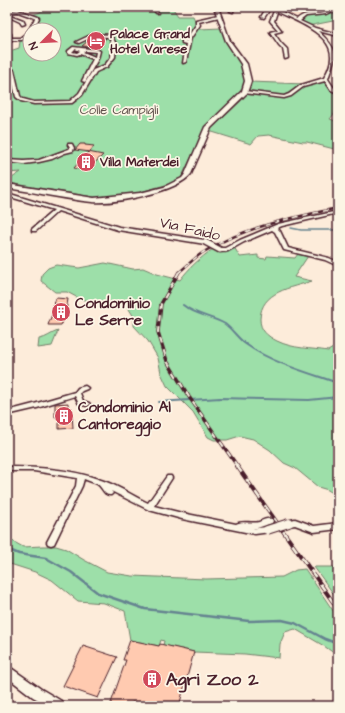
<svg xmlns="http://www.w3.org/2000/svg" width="345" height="713" font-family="'Architects Daughter',sans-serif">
  <rect width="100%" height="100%" fill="#fdecda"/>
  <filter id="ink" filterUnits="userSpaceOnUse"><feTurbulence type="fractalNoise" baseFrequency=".025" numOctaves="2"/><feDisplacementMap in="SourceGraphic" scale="8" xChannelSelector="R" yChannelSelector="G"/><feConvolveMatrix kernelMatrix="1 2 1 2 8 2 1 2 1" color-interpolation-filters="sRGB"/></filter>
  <g filter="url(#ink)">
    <path fill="#fee2cd" d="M278 7 291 9V7H338L327 12 296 17 274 8Z"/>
    <g fill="#9ddfa9" stroke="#747f6a" fill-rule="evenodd">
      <path d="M36 7H122L126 8 172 7 178 16H193L199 29 221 28 225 40 238 58 246 75 244 92 208 124 181 178 169 184 136 193 108 197H93L9 183 12 178 21 172 7 173V169L11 165H7V52L19 48 20 41 27 35 36 19 29 15 38 13 44 10ZM30 30H54V54H30Z"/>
      <path d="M338 13V20L308 26 302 22 303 19 307 15Z"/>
      <path d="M250 82 305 84 283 96 246 92Z"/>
      <path d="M319 82H323L338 96V109L330 119 338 122V150L307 142H303L269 135 258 136 251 144 209 131 241 101 247 93 285 97 304 86Z"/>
      <path d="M234 247 240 257 258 255V258L266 259 267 256 295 258 298 254 308 256 294 277 312 281C291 288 261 291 260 319 260 330 267 336 277 341 293 349 311 348 328 351L338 345V497L328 490 318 487 295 468 284 463 270 450 253 439 240 436 227 440H214L208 437 193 412 167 386 161 373 158 358 148 341 134 326V317L127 306 110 302 106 304 80 299 67 292H55L41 281 42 274 48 268 56 265 79 268 105 263 133 269 143 268 157 274 180 280C189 268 200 258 213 249L218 252 226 253Z"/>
      <path d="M58 331 52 346 38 348 39 339C47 338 51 333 58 331Z"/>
      <path d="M7 538 23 547 42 546H56L66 549 84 560 107 572 132 576 206 579 282 577 296 570 305 569 338 618V656L324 646 295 629 285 632 280 644 279 658 245 654 194 652 163 645 164 641 161 640 159 646 130 640 125 611 104 603 78 601 52 580 35 572 7 563Z"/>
      <path d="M314 567H338V600Z"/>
    </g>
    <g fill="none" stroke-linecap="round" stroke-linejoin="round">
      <path stroke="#658390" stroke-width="1.5" d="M291 228 301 230H338"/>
      <g stroke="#658390" stroke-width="2">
        <path d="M183 305C195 315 211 316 225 324 233 330 239 340 247 345 272 363 309 373 338 383"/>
        <path d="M159 402 220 398 309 400 338 397"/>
      </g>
      <path stroke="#658390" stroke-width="2.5" d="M7 549 19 554 46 558 71 572 98 593 145 609 249 621 282 620 295 623 325 639 338 644"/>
    </g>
    <g fill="#ffcab0" stroke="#4a1f2b">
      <path d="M94 38H106L98 47 82 46 88 41Z"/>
      <path d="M80 144H85V145L94 146 90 152 75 150Z"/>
      <path d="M88 152 103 155 86 171 74 168Z"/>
      <path d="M56 298 68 299 65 317 61 325H48L56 304H54Z"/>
      <path d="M68 403V415L72 414 73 428 59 429V417H55V404Z"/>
      <path d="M130 640 159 646 160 644 194 652 179 706H149L132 702 130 706H110L126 660H123Z"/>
      <path d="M83 646 117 657 98 698 63 686Z"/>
    </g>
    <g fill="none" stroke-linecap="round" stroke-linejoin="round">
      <defs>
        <g id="minor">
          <path d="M152 7H156L158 13H156Z"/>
          <path d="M230 7H234L233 12 230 11Z"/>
          <path d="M267 7H272L297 19C309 10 313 16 326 12 330 10 333 7 338 7V8L326 14 306 16 300 21 315 28 338 34V36L318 31C340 51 336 54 328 79L334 88 338 90V93L331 90 325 81 303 87 291 96 284 98 244 93 243 92 245 91 284 96 289 94 301 85 324 78C327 72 331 65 331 58 333 34 294 20 277 12L274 21 282 31 274 33 281 43 287 49 288 58 285 59 283 49 279 45 270 32 278 30 270 21 274 11 270 9 264 18 261 17Z"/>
          <path d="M284 7H288L287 8 290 9 289 7H293L294 9 290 11 283 10 282 9Z"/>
          <path d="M18 10 38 17 39 18 33 30H30V31L29 30 35 18 18 12 7 13V11Z"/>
          <path d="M7 14 23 20 25 24 22 25 20 22 7 16Z"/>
          <path d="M218 15 220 16 219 17 199 22 200 25 191 38 186 62 183 63 186 44 182 43V38L166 37 164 36 165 35 185 36 186 42 187 38 196 25V20Z"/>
          <path d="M29 31H30V34L22 40H9L7 39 8 33 11 34V38H20Z"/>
          <path d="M93 34 111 35 116 44 115 57 107 67 96 72 82 95 72 103 34 104 21 101 16 97 10 71 7 70V68L14 70 20 96 23 99 34 102 70 101 79 93 93 70 105 65 111 57 112 44 109 37 94 36 79 43 76 42Z"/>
          <path d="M73 47 98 50 100 51 98 59 85 82 82 81 93 59 80 54 77 55 68 53V51ZM75 49 80 51 77 53 72 52ZM85 51 96 52 95 57 83 52Z"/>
          <path d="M68 144H72L74 148 73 151 65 153 52 159 39 162 24 164 7 162V160L24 161 39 160 69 149 70 148 68 145Z"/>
          <path d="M7 193 119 227 205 240 208 242 205 244 118 230 58 211 36 231H32V229L54 210 7 196Z"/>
          <path d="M338 211V213L282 226 277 228 280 231 288 248 329 258 338 262V266L325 260 284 250 275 232 272 230 244 242 228 251 220 252 217 250 220 248H225L240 240 278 224Z"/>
          <path d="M85 386 88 388 87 389 82 391 80 393 83 401 89 403 90 404 89 405 87 406 79 404 75 396 37 408 7 415V411L34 404 75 392 78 388Z"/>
          <path d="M7 467C38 467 71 469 101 480 117 485 133 496 148 503L167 476H171L172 478 154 506 182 513 236 524C242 520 251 524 259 522 263 520 267 518 272 519L273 521 272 523 257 528H253C258 529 264 526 270 528L271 530 270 532 255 534 182 519 149 510 111 491 113 493 111 495C103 496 103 487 97 484 93 482 88 481 84 479L82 486 55 542 54 544 51 545 48 544 47 542 76 486 77 478 34 471H7Z"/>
          <path d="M295 519 314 526 338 523V529L314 532 295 525 289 526 286 525 285 523 286 521Z"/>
        </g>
        <g id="tertiary">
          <path d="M214 7H218L230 41 247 64 251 81 247 93 211 128 191 174C177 192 115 204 92 202 64 199 35 192 7 188V184L94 198 140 193 164 187 182 178 185 174 205 127 242 91 245 81 241 64 226 41Z"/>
          <path d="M7 666 11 668 41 689 63 702 65 706H49L33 697 7 677Z"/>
        </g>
      </defs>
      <use href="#minor" stroke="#4a1f2b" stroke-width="3"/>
      <use href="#tertiary" stroke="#4a1f2b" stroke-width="3"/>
      <use href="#minor" fill="#fcf5e5" fill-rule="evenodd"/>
      <use href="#tertiary" fill="#fcf5e5" fill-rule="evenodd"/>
      <defs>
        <path id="rail-far2" d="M178 273C186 267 193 259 202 253 243 227 291 218 338 208"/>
        <path id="rail-far1" d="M179 272 161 304 158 332 167 361 189 397 238 467"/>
        <path id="rail" d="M237 466 338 609"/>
      </defs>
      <use href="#rail-far2" stroke="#4a1f2b" stroke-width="2.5"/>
      <use href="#rail-far1" stroke="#4a1f2b" stroke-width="3.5"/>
      <use href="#rail" stroke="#4a1f2b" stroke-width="4"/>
      <use href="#rail-far2" stroke="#fcf5e5" stroke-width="1.5" stroke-dasharray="5" stroke-linecap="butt"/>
      <use href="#rail-far1" stroke="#fcf5e5" stroke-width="2" stroke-dasharray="6" stroke-linecap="butt"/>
      <use href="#rail" stroke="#fcf5e5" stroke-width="2.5" stroke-dasharray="8" stroke-linecap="butt"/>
      <defs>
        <path id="minor-bridge-far1" d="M205 242 220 250"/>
        <path id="minor-bridge" d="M267 530 289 523"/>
      </defs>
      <use href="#minor-bridge-far1" stroke="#4a1f2b" stroke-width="8" stroke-linecap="butt"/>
      <use href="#minor-bridge" stroke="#4a1f2b" stroke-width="10" stroke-linecap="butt"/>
      <use href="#minor-bridge-far1" stroke="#fcf5e5" stroke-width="5"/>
      <use href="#minor-bridge" stroke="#fcf5e5" stroke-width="8"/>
    </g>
  </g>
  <defs>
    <symbol id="hotel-disc" viewBox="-11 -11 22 22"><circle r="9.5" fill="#d1495b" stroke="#fcf5e5"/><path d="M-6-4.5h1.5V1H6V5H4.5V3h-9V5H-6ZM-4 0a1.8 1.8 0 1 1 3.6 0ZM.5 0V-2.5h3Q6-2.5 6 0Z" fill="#fff"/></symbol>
    <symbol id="building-disc" viewBox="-11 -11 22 22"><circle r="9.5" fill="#d1495b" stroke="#fcf5e5"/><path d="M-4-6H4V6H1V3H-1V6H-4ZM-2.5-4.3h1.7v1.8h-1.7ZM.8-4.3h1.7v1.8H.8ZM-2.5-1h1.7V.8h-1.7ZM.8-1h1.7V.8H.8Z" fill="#fff"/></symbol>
  </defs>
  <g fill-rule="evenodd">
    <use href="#hotel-disc" x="85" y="30" width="22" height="22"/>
    <use href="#building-disc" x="75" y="151" width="22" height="22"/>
    <use href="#building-disc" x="50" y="301" width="22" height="22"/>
    <use href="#building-disc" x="53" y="405" width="22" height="22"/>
    <use href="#building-disc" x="141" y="668" width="22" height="22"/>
  </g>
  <g text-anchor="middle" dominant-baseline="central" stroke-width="3.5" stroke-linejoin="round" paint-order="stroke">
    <g font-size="13" font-weight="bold" fill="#4a1f2b" stroke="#fcf5e5" text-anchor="start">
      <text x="110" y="34">Palace Grand<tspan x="110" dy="15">Hotel Varese</tspan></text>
      <text x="100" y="162">Villa Materdei</text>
    </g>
    <g font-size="13" fill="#5f4f4a" stroke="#fcf5e5">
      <text x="119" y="110">Colle Campigli</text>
    </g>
    <g font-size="15" fill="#4a1f2b" stroke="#fcf5e5">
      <text transform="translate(190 229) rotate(13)">Via Faido</text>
    </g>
    <g font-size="15" font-weight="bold" fill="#4a1f2b" stroke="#fcf5e5" text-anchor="start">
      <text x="75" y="303">Condominio<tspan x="75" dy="17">Le Serre</tspan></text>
      <text x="78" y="407">Condominio Al<tspan x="78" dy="17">Cantoreggio</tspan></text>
    </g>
    <g font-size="18" font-weight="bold" fill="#4a1f2b" stroke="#fcf5e5" text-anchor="start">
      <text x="166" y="679">Agri Zoo 2</text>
    </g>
  </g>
  <rect width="345" height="713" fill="none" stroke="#fcf5e5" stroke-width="24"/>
  <rect x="12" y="12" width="321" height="689" fill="none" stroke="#4a1f2b" stroke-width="1.5" filter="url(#ink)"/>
  <g transform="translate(42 42) rotate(246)"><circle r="19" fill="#fcf5e5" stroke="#b59f9b"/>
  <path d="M0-3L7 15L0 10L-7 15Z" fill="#d1495b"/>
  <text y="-6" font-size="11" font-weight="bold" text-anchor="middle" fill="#4a1f2b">N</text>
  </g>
</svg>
